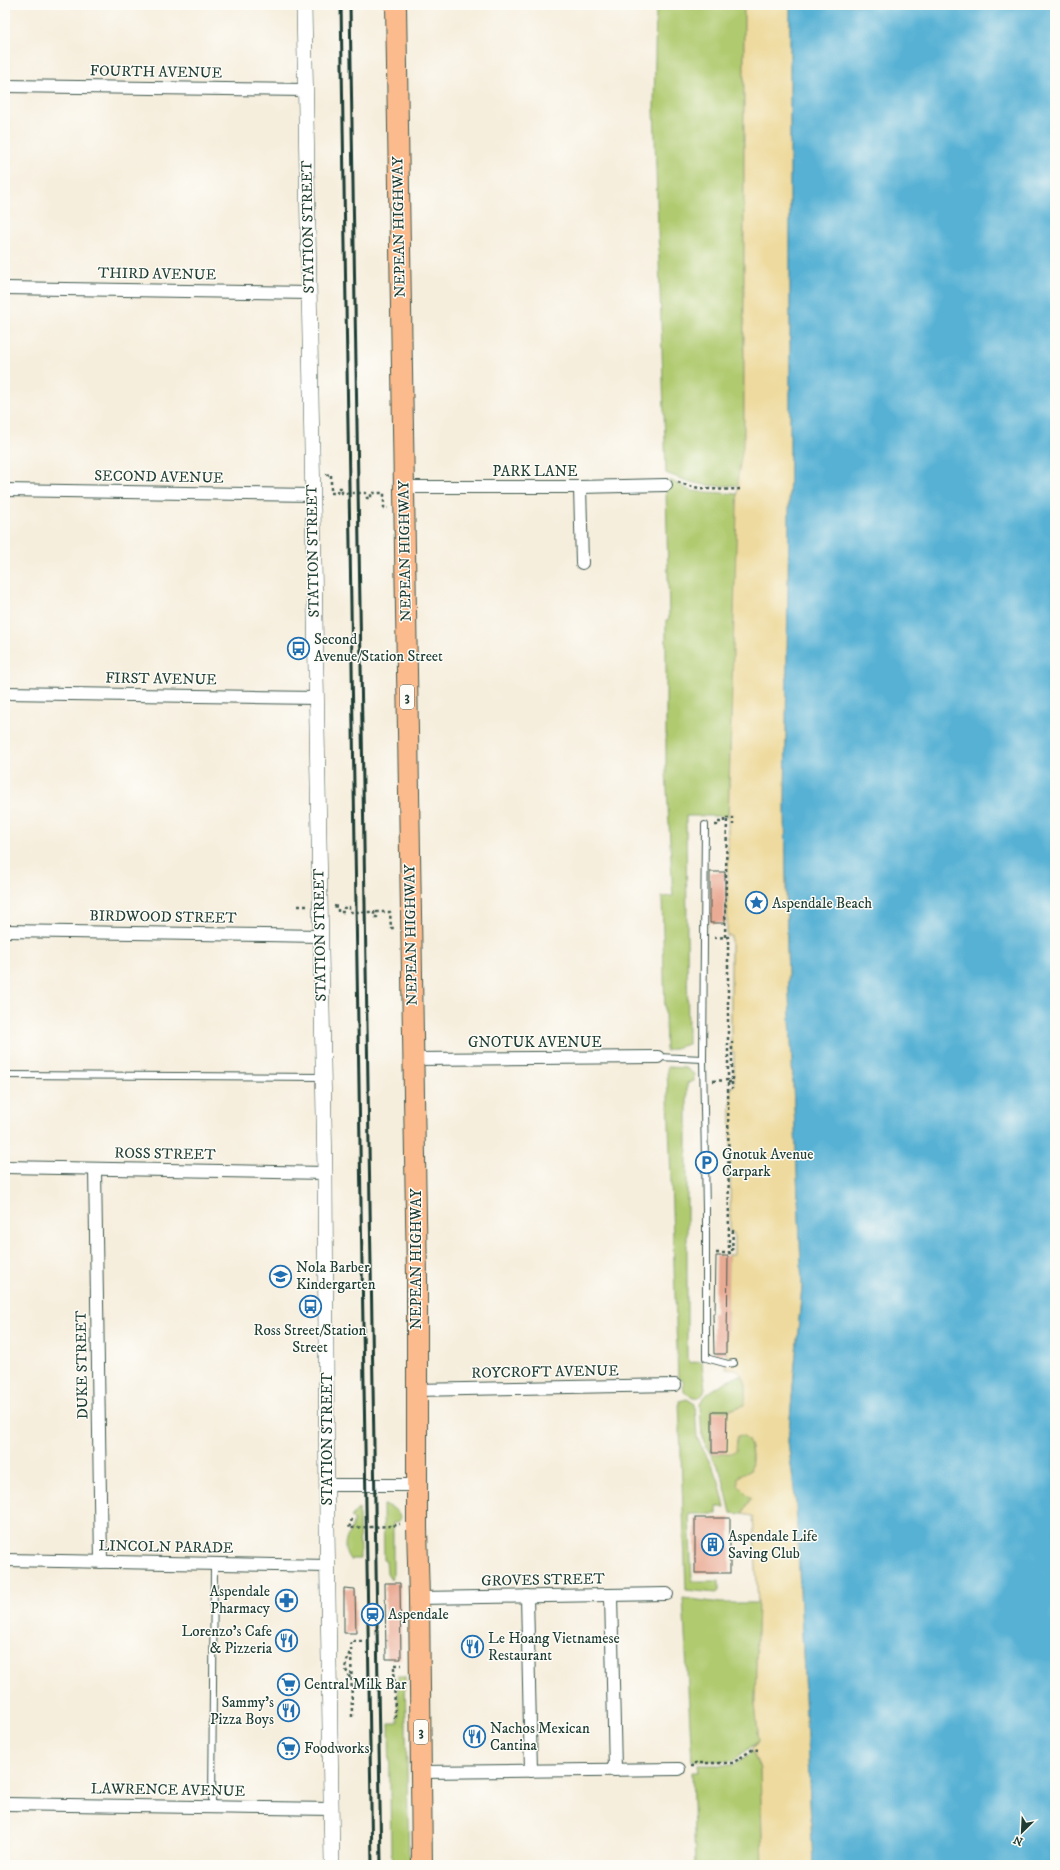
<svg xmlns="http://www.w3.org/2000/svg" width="1060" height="1870" font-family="'IM FELL DW Pica',serif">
  <rect width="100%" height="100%" fill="#fdfcf7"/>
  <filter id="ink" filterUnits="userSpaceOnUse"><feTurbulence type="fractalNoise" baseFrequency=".025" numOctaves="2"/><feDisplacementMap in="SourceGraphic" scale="8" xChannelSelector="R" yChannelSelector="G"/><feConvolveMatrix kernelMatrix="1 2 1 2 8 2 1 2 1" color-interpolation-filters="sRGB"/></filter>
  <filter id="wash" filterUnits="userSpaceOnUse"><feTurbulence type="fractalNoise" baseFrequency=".012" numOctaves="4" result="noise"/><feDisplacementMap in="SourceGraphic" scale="16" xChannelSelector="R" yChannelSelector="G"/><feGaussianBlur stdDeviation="0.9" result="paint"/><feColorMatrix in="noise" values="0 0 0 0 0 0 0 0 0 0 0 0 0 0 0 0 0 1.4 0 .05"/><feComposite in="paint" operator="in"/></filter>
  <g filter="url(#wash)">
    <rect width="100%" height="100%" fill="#f6eedd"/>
    <g fill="#b0ca70" stroke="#688452">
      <path d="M656 5H744V440L738 485C708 488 693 484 666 473L654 108Z"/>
      <path d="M670 480 691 491 738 494 728 816H686L688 1044 666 1051 662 897 673 896 666 771V620L669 619 666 489Z"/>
      <path d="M667 1067 685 1068 694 1074V1081L687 1083V1358L690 1363 698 1361 702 1364 705 1389C702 1402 692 1397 684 1392L683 1380H678Z"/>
      <path d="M742 1375C748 1384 747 1395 744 1405L727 1411 711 1410V1454L740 1435C754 1437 751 1458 752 1468L738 1485 751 1498 742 1514 731 1513 722 1475 702 1438 700 1405C703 1392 730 1379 742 1375Z"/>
      <path d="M687 1399 695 1404 697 1438 718 1478 725 1507H717V1514H689L692 1581H719V1591L716 1593 686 1590 679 1401Z"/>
      <path d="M383 1505C393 1506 396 1510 401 1518L398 1522 393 1523V1575L391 1580 387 1574 386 1560H384Z"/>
      <path d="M359 1508 360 1559H351V1561C338 1544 349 1538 354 1520L351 1517Z"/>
      <path d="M683 1598 721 1603H758L755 1703 759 1741 732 1761H692Z"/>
      <path d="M398 1676H405L409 1865H396L391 1853 389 1723H398Z"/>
      <path d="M752 1752 760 1768 763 1865H695L692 1772H698L697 1765H733Z"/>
    </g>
    <path fill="#eeda9e" stroke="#868c69" d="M744 5H790V447L785 803 787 950 802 1286 788 1441 796 1505 813 1865H763L760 1768 751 1749 759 1741 755 1703 758 1603 753 1516 742 1514 751 1498 738 1485V1477L750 1471C754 1462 753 1436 740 1435L737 1437 736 1451 728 1454H711V1410L728 1411 744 1405C749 1388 747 1369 726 1368L728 1255H734V1233L730 1232 731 1087 734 1086V1052L731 1051V936H727L728 827 738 476 744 440Z"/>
    <path fill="#57b1d4" stroke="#3b7784" d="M790 5H1055V1865H813L796 1505 788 1441 802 1286 787 950 785 803 790 447Z"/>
    <g id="blocks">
      <g fill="#eaab95">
        <rect x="710" y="872" width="15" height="51"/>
        <path d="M716 1256H728L727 1343H726V1354H714L713 1313H715Z"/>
        <path d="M712 1412H727L726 1453H712Z"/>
        <rect x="695" y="1518" width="35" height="55"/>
        <path d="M385 1583H400L401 1659H386Z"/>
        <path d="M344 1588 355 1589 356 1633H344Z"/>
      </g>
    </g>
  </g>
  <g filter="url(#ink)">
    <use href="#blocks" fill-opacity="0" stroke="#3f584d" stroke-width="1"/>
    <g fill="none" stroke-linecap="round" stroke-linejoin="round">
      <defs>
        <g id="service">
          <path d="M705 825 703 1059 706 1210V1358L728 1364 734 1363"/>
          <path d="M658 1057 703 1059"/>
          <path d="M5 1075 323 1077"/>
          <path d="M212 1807 214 1564"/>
        </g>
        <g id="minor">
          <path d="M5 86 306 90"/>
          <path d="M5 288 309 293"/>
          <path d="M404 487H580L666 485"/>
          <path d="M580 487 582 563"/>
          <path d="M5 490 312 495"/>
          <path d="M5 693 316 698"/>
          <path d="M5 931 320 936"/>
          <path d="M413 1059 658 1057"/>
          <path d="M5 1167 325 1173"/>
          <path d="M95 1169 101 1562"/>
          <path d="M416 1390 675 1385"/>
          <path d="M328 1485H418"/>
          <path d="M5 1560 327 1566"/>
          <path d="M611 1595 615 1770"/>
          <path d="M527 1596 531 1771"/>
          <path d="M419 1598 667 1594"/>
          <path d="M421 1772 679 1769"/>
          <path d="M5 1804 331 1809"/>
        </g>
        <path id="tertiary" d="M304 5 325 1173 327 1527 332 1865"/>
        <path id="trunk" d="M396 5 417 1277V1528L419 1598 422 1865"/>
      </defs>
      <use href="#service" stroke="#3f584d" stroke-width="8"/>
      <use href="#minor" stroke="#3f584d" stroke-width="14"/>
      <use href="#tertiary" stroke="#3f584d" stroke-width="16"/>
      <use href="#trunk" stroke="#3f584d" stroke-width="22"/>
      <g stroke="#3f584d" stroke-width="2.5" stroke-dasharray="3 3" stroke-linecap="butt">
        <path d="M326 475 331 474V493H337L338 488H342V493H366L367 498H371V493H384V508H388"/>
        <path d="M678 482C696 490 720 490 740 489"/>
        <path d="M715 825H717V822H724V818H733V825"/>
        <path d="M298 906H307"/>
        <path d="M334 906 338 907V912H344V908L349 907V912H374V917H377V912H390L391 928H394"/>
        <path d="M725 937 727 818"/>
        <path d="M714 938 728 937V1080"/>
        <path d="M713 1081 728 1080 729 1253"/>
        <path d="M728 1082H732V1042"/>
        <path d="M732 1082V1089"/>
        <path d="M716 1253H732L733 1228"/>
        <path d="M352 1519 349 1528 392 1526 400 1524"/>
        <path d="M350 1678 345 1668 350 1651"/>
        <path d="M352 1717 351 1641H365"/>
        <path d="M395 1718 394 1665H402"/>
        <path d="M691 1766H695V1763H733L753 1749 758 1750"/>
      </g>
      <use href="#service" stroke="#fff" stroke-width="6"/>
      <use href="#minor" stroke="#fff" stroke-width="12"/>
      <use href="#tertiary" stroke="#fff" stroke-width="15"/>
      <use href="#trunk" stroke="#fbbb8d" stroke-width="20"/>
      <g stroke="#1f3d34" stroke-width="3">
        <path d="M341 5 372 1865"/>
        <path d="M350 5 381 1865"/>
      </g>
    </g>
  </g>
  <defs>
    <symbol id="bus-ring" viewBox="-11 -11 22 22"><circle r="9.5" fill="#fdfcf7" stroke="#1f6fb2" stroke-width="1.5"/><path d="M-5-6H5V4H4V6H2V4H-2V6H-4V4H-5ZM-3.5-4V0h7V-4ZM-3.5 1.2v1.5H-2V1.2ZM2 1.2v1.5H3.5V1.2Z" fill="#1f6fb2"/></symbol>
    <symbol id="sight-ring" viewBox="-11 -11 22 22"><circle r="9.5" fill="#fdfcf7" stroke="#1f6fb2" stroke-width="1.5"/><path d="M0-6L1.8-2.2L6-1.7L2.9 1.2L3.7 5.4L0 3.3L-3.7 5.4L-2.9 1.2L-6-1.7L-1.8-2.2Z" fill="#1f6fb2"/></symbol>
    <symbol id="parking-ring" viewBox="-11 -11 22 22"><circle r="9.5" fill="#fdfcf7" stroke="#1f6fb2" stroke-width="1.5"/><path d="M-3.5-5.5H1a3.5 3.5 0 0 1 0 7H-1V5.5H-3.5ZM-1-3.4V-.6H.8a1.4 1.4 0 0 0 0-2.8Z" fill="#1f6fb2"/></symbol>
    <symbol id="school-ring" viewBox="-11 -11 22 22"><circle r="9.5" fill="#fdfcf7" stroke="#1f6fb2" stroke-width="1.5"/><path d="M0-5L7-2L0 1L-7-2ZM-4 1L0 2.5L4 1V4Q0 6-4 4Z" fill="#1f6fb2"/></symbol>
    <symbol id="building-ring" viewBox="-11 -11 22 22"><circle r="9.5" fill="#fdfcf7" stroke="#1f6fb2" stroke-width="1.5"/><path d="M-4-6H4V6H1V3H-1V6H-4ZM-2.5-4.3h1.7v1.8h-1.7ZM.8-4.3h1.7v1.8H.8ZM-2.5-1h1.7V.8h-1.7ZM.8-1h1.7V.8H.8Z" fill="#1f6fb2"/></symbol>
    <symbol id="pharmacy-ring" viewBox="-11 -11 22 22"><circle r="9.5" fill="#fdfcf7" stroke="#1f6fb2" stroke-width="1.5"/><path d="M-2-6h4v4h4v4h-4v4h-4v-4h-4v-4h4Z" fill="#1f6fb2"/></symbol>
    <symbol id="station-ring" viewBox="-11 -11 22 22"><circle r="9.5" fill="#fdfcf7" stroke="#1f6fb2" stroke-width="1.5"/><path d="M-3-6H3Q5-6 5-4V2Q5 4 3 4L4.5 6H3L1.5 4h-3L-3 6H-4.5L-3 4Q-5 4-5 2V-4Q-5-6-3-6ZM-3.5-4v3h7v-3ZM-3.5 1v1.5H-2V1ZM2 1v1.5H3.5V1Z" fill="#1f6fb2"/></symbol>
    <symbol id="restaurant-ring" viewBox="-11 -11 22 22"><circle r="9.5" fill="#fdfcf7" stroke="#1f6fb2" stroke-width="1.5"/><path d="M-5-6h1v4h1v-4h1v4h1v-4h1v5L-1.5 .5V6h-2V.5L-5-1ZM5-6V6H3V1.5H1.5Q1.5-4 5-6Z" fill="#1f6fb2"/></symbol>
    <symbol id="supermarket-ring" viewBox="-11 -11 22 22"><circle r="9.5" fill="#fdfcf7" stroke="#1f6fb2" stroke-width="1.5"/><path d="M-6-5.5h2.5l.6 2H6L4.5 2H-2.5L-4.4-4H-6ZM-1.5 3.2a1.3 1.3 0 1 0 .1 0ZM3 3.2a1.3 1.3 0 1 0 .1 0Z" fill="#1f6fb2"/></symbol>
  </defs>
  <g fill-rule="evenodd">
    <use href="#bus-ring" x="286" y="636" width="25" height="25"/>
    <use href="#sight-ring" x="744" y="890" width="25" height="25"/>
    <use href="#parking-ring" x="694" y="1150" width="25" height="25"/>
    <use href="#school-ring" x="268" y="1264" width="25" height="25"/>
    <use href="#bus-ring" x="298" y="1294" width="25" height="25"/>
    <use href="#building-ring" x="700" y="1532" width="25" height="25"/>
    <use href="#pharmacy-ring" x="274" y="1588" width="25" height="25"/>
    <use href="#station-ring" x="360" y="1602" width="25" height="25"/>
    <use href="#restaurant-ring" x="274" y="1628" width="25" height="25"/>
    <use href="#restaurant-ring" x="460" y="1634" width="25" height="25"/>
    <use href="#supermarket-ring" x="276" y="1672" width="25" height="25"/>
    <use href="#restaurant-ring" x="276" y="1698" width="25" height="25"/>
    <use href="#restaurant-ring" x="462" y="1724" width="25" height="25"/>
    <use href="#supermarket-ring" x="276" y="1736" width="25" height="25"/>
  </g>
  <g text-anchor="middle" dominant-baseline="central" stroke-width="3" stroke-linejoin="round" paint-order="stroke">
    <g fill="#fdfcf7" stroke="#62766e" stroke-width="1">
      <rect x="400" y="685" width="14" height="24" rx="3"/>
      <rect x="414" y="1720" width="14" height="24" rx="3"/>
    </g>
    <g font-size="14" font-weight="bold" fill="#1f3d34">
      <text x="407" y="697">3</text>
      <text x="421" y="1732">3</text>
    </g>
    <g font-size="15" fill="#1f3d34" stroke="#fdfcf7">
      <text transform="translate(156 72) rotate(1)">FOURTH AVENUE</text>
      <text transform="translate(308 227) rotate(-91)">STATION STREET</text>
      <text transform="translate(399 227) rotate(-91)">NEPEAN HIGHWAY</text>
      <text transform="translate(157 274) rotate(1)">THIRD AVENUE</text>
      <text x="535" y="471">PARK LANE</text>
      <text transform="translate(159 477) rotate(1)">SECOND AVENUE</text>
      <text transform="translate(313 551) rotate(-91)">STATION STREET</text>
      <text transform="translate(405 551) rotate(-91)">NEPEAN HIGHWAY</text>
      <text transform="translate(161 679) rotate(1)">FIRST AVENUE</text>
      <text transform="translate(163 917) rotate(1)">BIRDWOOD STREET</text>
      <text transform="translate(320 935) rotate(-91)">STATION STREET</text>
      <text transform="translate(411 935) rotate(-91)">NEPEAN HIGHWAY</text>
      <text x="535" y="1042">GNOTUK AVENUE</text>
      <text transform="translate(165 1154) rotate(1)">ROSS STREET</text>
      <text transform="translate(416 1259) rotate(-90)">NEPEAN HIGHWAY</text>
      <text transform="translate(82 1365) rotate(-91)">DUKE STREET</text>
      <text transform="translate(545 1372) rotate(-1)">ROYCROFT AVENUE</text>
      <text transform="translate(327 1439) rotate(-90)">STATION STREET</text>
      <text transform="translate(166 1547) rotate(1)">LINCOLN PARADE</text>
      <text transform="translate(543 1580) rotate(-1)">GROVES STREET</text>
      <text transform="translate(168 1790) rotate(1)">LAWRENCE AVENUE</text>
    </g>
    <g font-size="15" fill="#1f3d34" stroke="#fdfcf7" text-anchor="start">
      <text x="314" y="639">Second<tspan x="314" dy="17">Avenue/Station Street</tspan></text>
      <text x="772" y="903">Aspendale Beach</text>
      <text x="722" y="1154">Gnotuk Avenue<tspan x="722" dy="17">Carpark</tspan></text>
      <text x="296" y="1267">Nola Barber<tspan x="296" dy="17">Kindergarten</tspan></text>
      <text x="310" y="1330" text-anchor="middle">Ross Street/Station<tspan x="310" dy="17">Street</tspan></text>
      <text x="728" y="1536">Aspendale Life<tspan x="728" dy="17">Saving Club</tspan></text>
      <text x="270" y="1591" text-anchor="end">Aspendale<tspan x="270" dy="17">Pharmacy</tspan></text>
      <text x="388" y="1614">Aspendale</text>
      <text x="272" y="1631" text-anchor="end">Lorenzo's Cafe<tspan x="272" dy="17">&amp; Pizzeria</tspan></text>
      <text x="488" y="1638">Le Hoang Vietnamese<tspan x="488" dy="17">Restaurant</tspan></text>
      <text x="304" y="1684">Central Milk Bar</text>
      <text x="274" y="1702" text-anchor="end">Sammy's<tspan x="274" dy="17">Pizza Boys</tspan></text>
      <text x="490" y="1728">Nachos Mexican<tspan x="490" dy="17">Cantina</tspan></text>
      <text x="304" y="1748">Foodworks</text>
    </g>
  </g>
  <rect width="1060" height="1870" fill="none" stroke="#fdfcf7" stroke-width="20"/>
  <g transform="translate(1022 1832) rotate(204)" stroke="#fdfcf7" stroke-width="3" paint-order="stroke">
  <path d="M0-3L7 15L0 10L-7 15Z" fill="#1f3d34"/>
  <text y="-6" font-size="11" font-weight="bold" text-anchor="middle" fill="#1f3d34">N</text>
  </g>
</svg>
